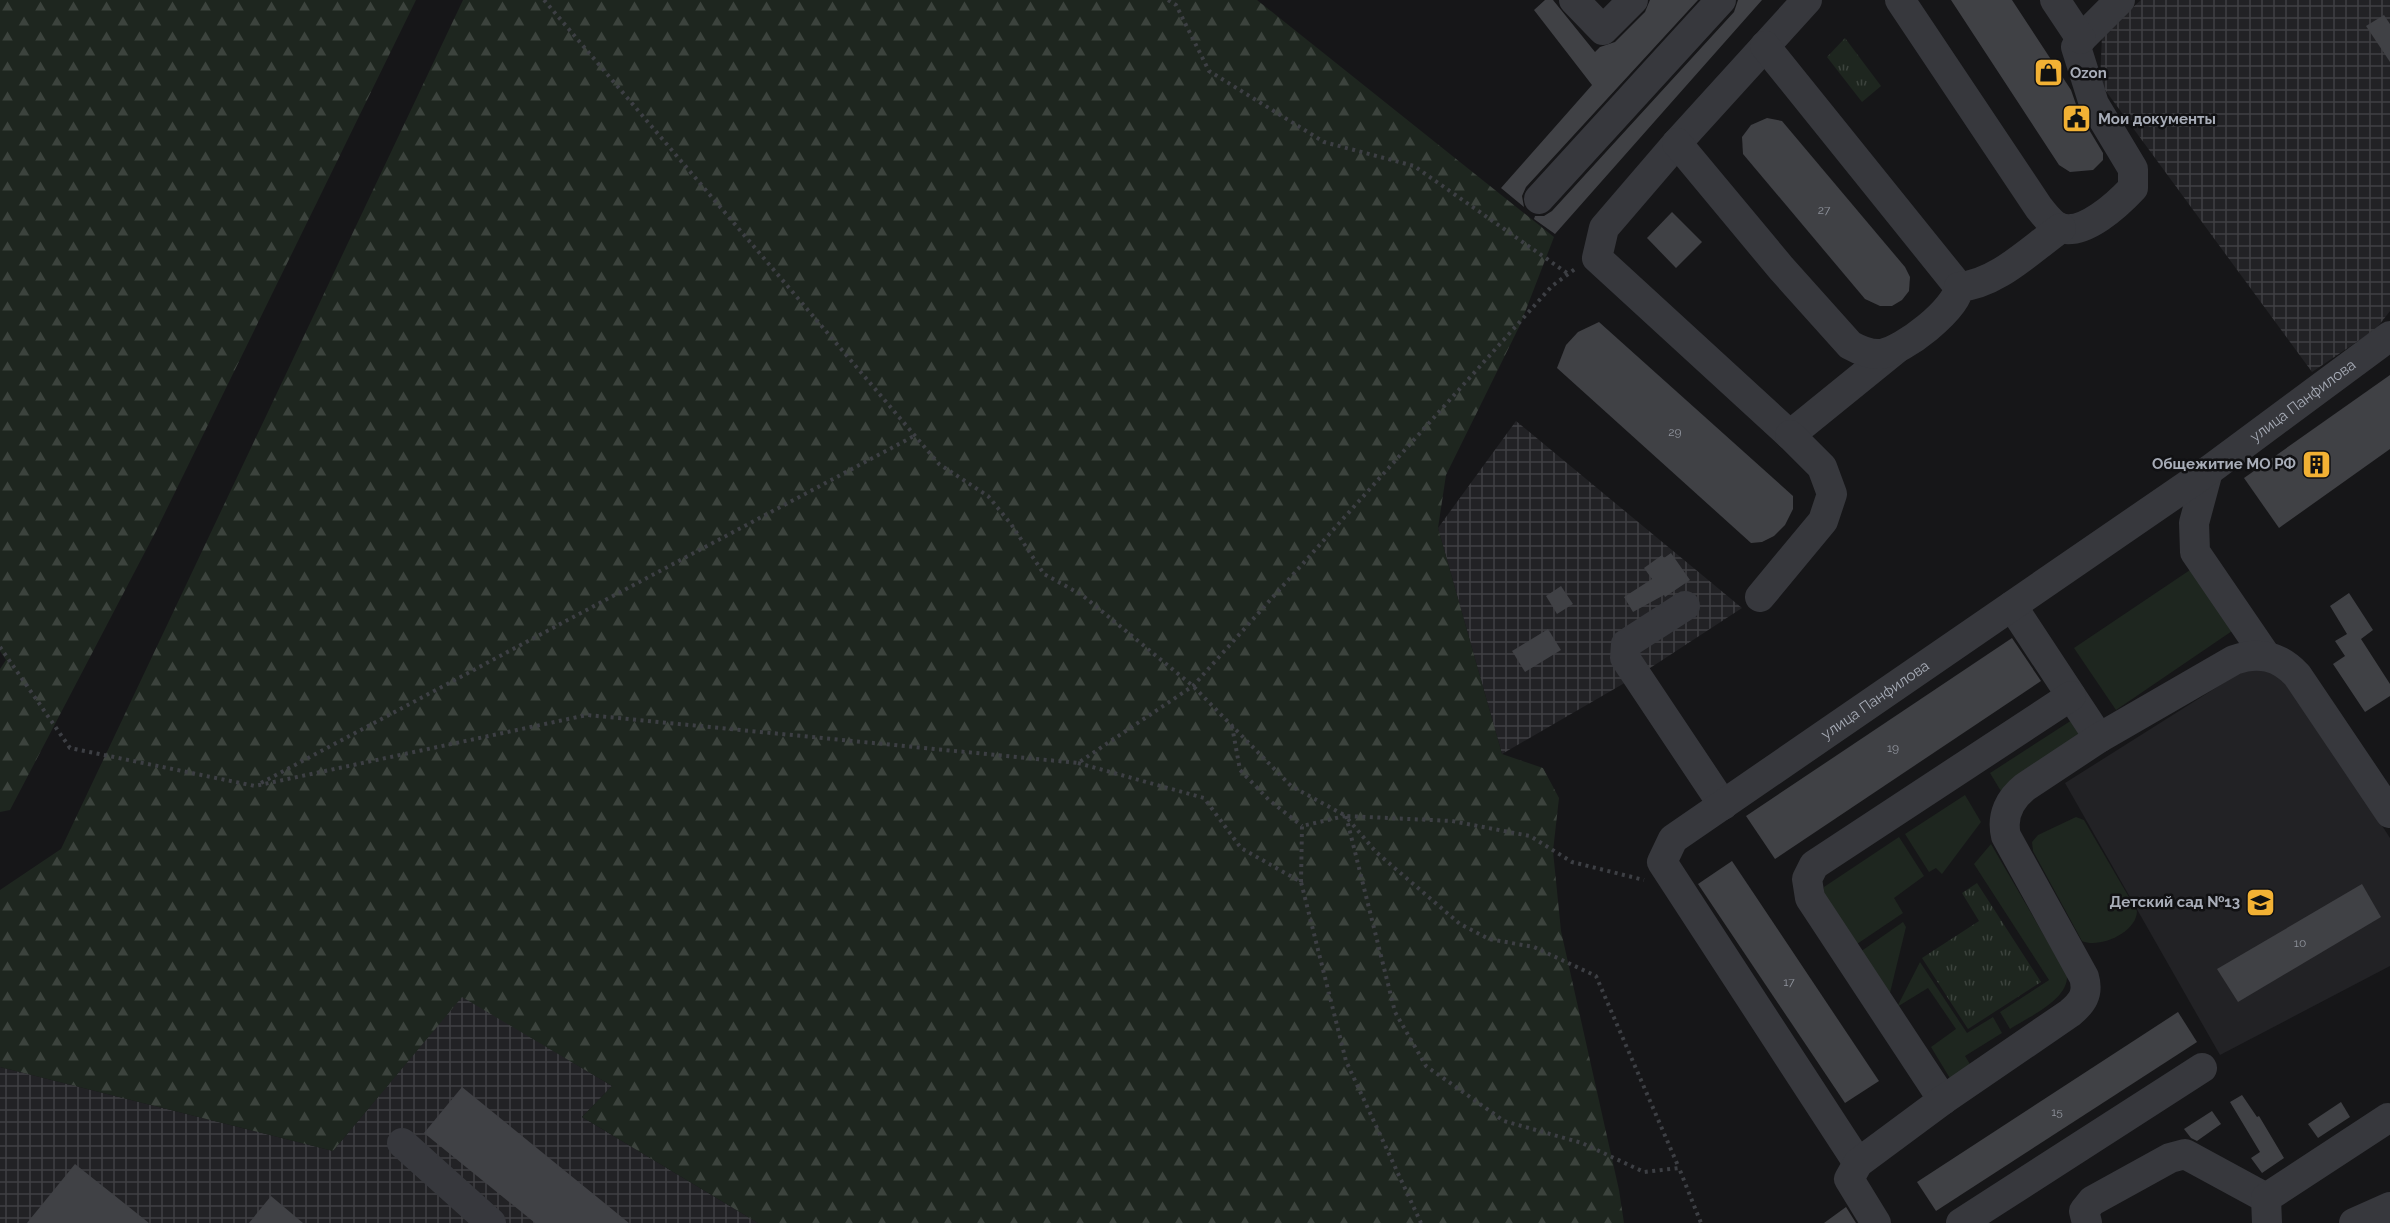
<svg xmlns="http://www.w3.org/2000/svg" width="2390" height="1223" font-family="Raleway,sans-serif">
  <defs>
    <pattern id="industrial-grid" width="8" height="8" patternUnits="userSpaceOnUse" patternTransform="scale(1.5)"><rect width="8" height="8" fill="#222225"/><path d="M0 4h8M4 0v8" fill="none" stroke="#3f3f43"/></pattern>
    <pattern id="forest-firs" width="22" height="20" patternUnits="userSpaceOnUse" patternTransform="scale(1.5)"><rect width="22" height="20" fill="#1e261f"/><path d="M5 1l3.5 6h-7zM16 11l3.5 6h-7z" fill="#3c433d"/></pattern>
    <pattern id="park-tufts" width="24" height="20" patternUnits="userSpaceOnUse" patternTransform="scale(1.5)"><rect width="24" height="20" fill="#1e261f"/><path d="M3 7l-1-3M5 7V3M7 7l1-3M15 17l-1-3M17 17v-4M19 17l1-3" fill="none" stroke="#3c433d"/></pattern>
  </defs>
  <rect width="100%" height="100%" fill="#161618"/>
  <path fill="#222225" d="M2255 666 2287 679 2390 838V966L2220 1055 2065 783 2244 670Z"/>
  <g fill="url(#industrial-grid)">
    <path d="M2141 0H2390V311L2376 329 2312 372 2100 83 2102 35Z"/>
    <path d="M1516 421 1742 608 1647 670 1502 754 1438 528Z"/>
    <path d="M462 996 612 1086 582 1117 758 1223H0V1067L333 1151Z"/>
  </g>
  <g fill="#1e261f">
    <path d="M2193 568 2235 629 2116 710 2074 648Z"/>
    <path d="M2072 720 2085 734 2002 793 1990 773Z"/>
    <path d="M1965 795 1981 822 1942 874 1936 868 1929 872 1905 834Z"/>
    <path d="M2076 817 2084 820 2137 911C2137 932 2100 949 2082 941L2033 851 2032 842 2038 835Z"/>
    <path d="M1899 837 1924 876 1894 898 1903 913 1854 946 1823 897 1824 887Z"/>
    <path d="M1991 844 2067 975C2069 1000 2028 1017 2010 1029L2000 1012 2049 980 1974 864Z"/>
    <path d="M1903 922 1906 927 1889 997 1860 952Z"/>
    <path d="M1920 962 1967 1033 1993 1017 2002 1033 1965 1056 1973 1069 1951 1080 1931 1047 1956 1029 1928 988 1897 1007Z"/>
  </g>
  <g fill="url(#forest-firs)">
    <path d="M0 0H416L156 531 10 810 0 812V669L6 660 0 651Z"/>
    <path d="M463 0H1257L1554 237 1520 325 1446 475 1438 528 1502 754 1543 768 1559 798 1553 851 1561 931 1619 1190 1624 1223H758L582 1117 612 1086 462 997 333 1151 0 1067V890L61 849Z"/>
  </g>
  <g fill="url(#park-tufts)">
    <path d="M1845 38 1881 86 1862 102 1827 57Z"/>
    <path d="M1977 883 2041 982 1968 1029 1922 958 1979 921 1962 893Z"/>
  </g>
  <g fill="#404145">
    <path d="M1545 0H1553L1595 52 1600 47 1615 42 1645 12 1650 0H1698L1526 187 1522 196 1524 207 1501 188 1592 85 1534 10Z"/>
    <path d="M1738 0H1762L1555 234 1534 219 1535 216H1544L1552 211 1734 12Z"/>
    <path d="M1951 0H2012L2071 90 2079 113 2103 153V160L2093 170 2070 172 2059 165Z"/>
    <path d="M2384 15 2390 24V62L2366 26Z"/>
    <path d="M1767 118 1782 121 1905 267 1910 277 1909 291 1902 300 1892 306H1880L1865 299 1743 154 1742 137 1751 125Z"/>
    <path d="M1672 212 1702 242 1676 268 1647 238Z"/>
    <path d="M1599 322 1793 496V509L1785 525 1774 536 1762 542 1751 543 1557 368 1566 345 1578 332Z"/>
    <path d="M2390 375V449L2279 528 2244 478Z"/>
    <path d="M1671 553 1690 580 1665 597 1664 595 1633 612 1624 597 1652 579 1644 568 1662 555 1664 558Z"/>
    <path d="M1561 586 1573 604 1557 614 1546 596Z"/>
    <path d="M2349 593 2373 630 2361 639 2390 684V696L2365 712 2333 664 2345 656 2335 641 2347 634 2330 606Z"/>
    <path d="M1548 629 1561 650 1525 672 1512 651Z"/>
    <path d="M2012 638 2041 681 1775 859 1746 816Z"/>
    <path d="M1732 861 1879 1081 1845 1103 1698 884Z"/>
    <path d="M2362 884 2381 917 2238 1002 2217 969Z"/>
    <path d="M2178 1012 2197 1042 1936 1211 1917 1182Z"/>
    <path d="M462 1087 629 1223H535L424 1133Z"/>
    <path d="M2242 1095 2257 1117 2259 1116 2284 1158 2262 1173 2251 1158 2260 1152 2230 1102Z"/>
    <path d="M2341 1102 2350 1117 2318 1138 2308 1124Z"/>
    <path d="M2212 1111 2221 1124 2197 1141 2191 1138 2184 1129Z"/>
    <path d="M75 1164 149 1223H27Z"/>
    <path d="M271 1196 303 1223H249Z"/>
    <path d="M1846 1207 1856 1223H1824Z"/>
  </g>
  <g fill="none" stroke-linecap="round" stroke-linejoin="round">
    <g stroke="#3d3f44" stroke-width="4" stroke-dasharray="3 4.5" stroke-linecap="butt">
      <path d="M544 0 939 464 988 496 1011 524 1044 574 1082 595 1193 686 1291 786 1346 816 1452 821 1530 836 1572 862 1644 880"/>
      <path d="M1168 0 1176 5 1209 71 1324 142 1414 166 1567 273"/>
      <path d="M0 647 70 748 255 786 587 715 1078 763 1193 686 1552 286 1575 269"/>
      <path d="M1232 726 1240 770 1269 800 1302 826"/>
      <path d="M1078 763 1204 798 1241 848 1301 882 1346 1061 1421 1223"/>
      <path d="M261 783 914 436"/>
      <path d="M1346 816 1395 1012 1426 1066 1504 1121 1582 1143 1644 1172 1679 1168 1701 1223"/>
      <path d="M1348 819 1376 852 1460 924 1489 939 1534 947 1596 976 1679 1168"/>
      <path d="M1301 882 1302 826 1345 816"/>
    </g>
    <g stroke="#37383d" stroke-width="30">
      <path d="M1574 0 1603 30 1633 0"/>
      <path d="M1807 0 1677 143 1604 228 1597 258 1790 435 1896 349"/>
      <path d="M1900 0 2039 208C2045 215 2051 224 2060 228 2084 236 2118 204 2133 188V169L2094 104 2076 47 2081 39 2120 0"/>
      <path d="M2055 0 2081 39"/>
      <path d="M1765 46 1959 287"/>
      <path d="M1677 143 1781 268 1850 345C1859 350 1870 355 1881 354 1903 351 1957 309 1959 287 1997 284 2030 250 2061 228"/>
      <path d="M1539 199 1721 0"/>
      <path d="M2208 471 2194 523 2195 552 2266 656"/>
      <path d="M1760 597 1823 521 1832 494 1822 467 1790 435"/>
      <path d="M1685 606 1626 644 1625 658 1723 805"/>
      <path d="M2012 606 2099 738"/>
      <path d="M1943 1100 1810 898 1807 879 1814 865 2071 696"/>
      <path d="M402 1143 491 1223"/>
      <path id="s1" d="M1858 1163 1662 862 1673 839 2208 471 2390 336"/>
      <path d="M1876 1223 1849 1179 1858 1163 1943 1100 2070 1013C2082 1003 2089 994 2084 977L2006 836C2001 815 2010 799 2025 787L2099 738 2234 660C2259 651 2279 656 2297 675L2390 813"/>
      <path d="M1961 1223 2202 1068"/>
      <path d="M2087 1223 2084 1211 2092 1201 2170 1158 2185 1154 2266 1198"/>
      <path d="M2267 1223 2266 1198 2388 1118"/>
      <path d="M2354 1223 2390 1207"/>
    </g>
  </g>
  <defs>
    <symbol id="shop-square" viewBox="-11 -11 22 22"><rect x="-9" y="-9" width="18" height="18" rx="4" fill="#f2b134" stroke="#111113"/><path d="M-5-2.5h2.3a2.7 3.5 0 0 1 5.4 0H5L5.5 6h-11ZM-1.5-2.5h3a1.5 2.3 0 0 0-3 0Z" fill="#111"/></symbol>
    <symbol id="civic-square" viewBox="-11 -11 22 22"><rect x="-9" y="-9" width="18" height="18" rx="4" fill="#f2b134" stroke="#111113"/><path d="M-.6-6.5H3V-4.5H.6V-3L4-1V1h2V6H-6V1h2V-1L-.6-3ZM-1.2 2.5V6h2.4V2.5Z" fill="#111"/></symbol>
    <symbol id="building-square" viewBox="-11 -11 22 22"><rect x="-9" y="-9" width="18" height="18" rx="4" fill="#f2b134" stroke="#111113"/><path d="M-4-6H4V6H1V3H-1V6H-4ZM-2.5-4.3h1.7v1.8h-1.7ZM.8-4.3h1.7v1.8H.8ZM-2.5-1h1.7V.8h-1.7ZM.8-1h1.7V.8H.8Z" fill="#111"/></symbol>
    <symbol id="school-square" viewBox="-11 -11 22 22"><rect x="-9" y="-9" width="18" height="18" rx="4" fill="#f2b134" stroke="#111113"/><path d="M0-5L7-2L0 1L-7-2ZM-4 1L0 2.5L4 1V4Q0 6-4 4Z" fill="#111"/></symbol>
  </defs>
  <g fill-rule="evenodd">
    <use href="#shop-square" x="2032" y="56" width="33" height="33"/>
    <use href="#civic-square" x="2060" y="102" width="33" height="33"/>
    <use href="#building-square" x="2300" y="448" width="33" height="33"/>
    <use href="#school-square" x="2244" y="886" width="33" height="33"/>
  </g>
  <g text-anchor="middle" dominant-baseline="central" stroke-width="5" stroke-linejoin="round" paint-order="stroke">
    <g font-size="12" fill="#8e929b">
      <text x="1824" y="210">27</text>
      <text x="1675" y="432">29</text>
      <text x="1893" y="748">19</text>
      <text x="2300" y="943">10</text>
      <text x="1789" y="982">17</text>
      <text x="2057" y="1112">15</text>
    </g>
    <g font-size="15" font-weight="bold" fill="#a8adb8" stroke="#111113" text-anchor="start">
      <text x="2070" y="73">Ozon</text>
      <text x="2098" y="119">Мои документы</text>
      <text x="2296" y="464" text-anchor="end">Общежитие МО РФ</text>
      <text x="2240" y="902" text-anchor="end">Детский сад №13</text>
    </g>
    <g font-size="15" fill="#a8adb8" stroke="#111113">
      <text stroke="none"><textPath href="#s1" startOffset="1152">улица Панфилова</textPath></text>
      <text stroke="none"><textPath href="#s1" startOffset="630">улица Панфилова</textPath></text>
    </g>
  </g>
</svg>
